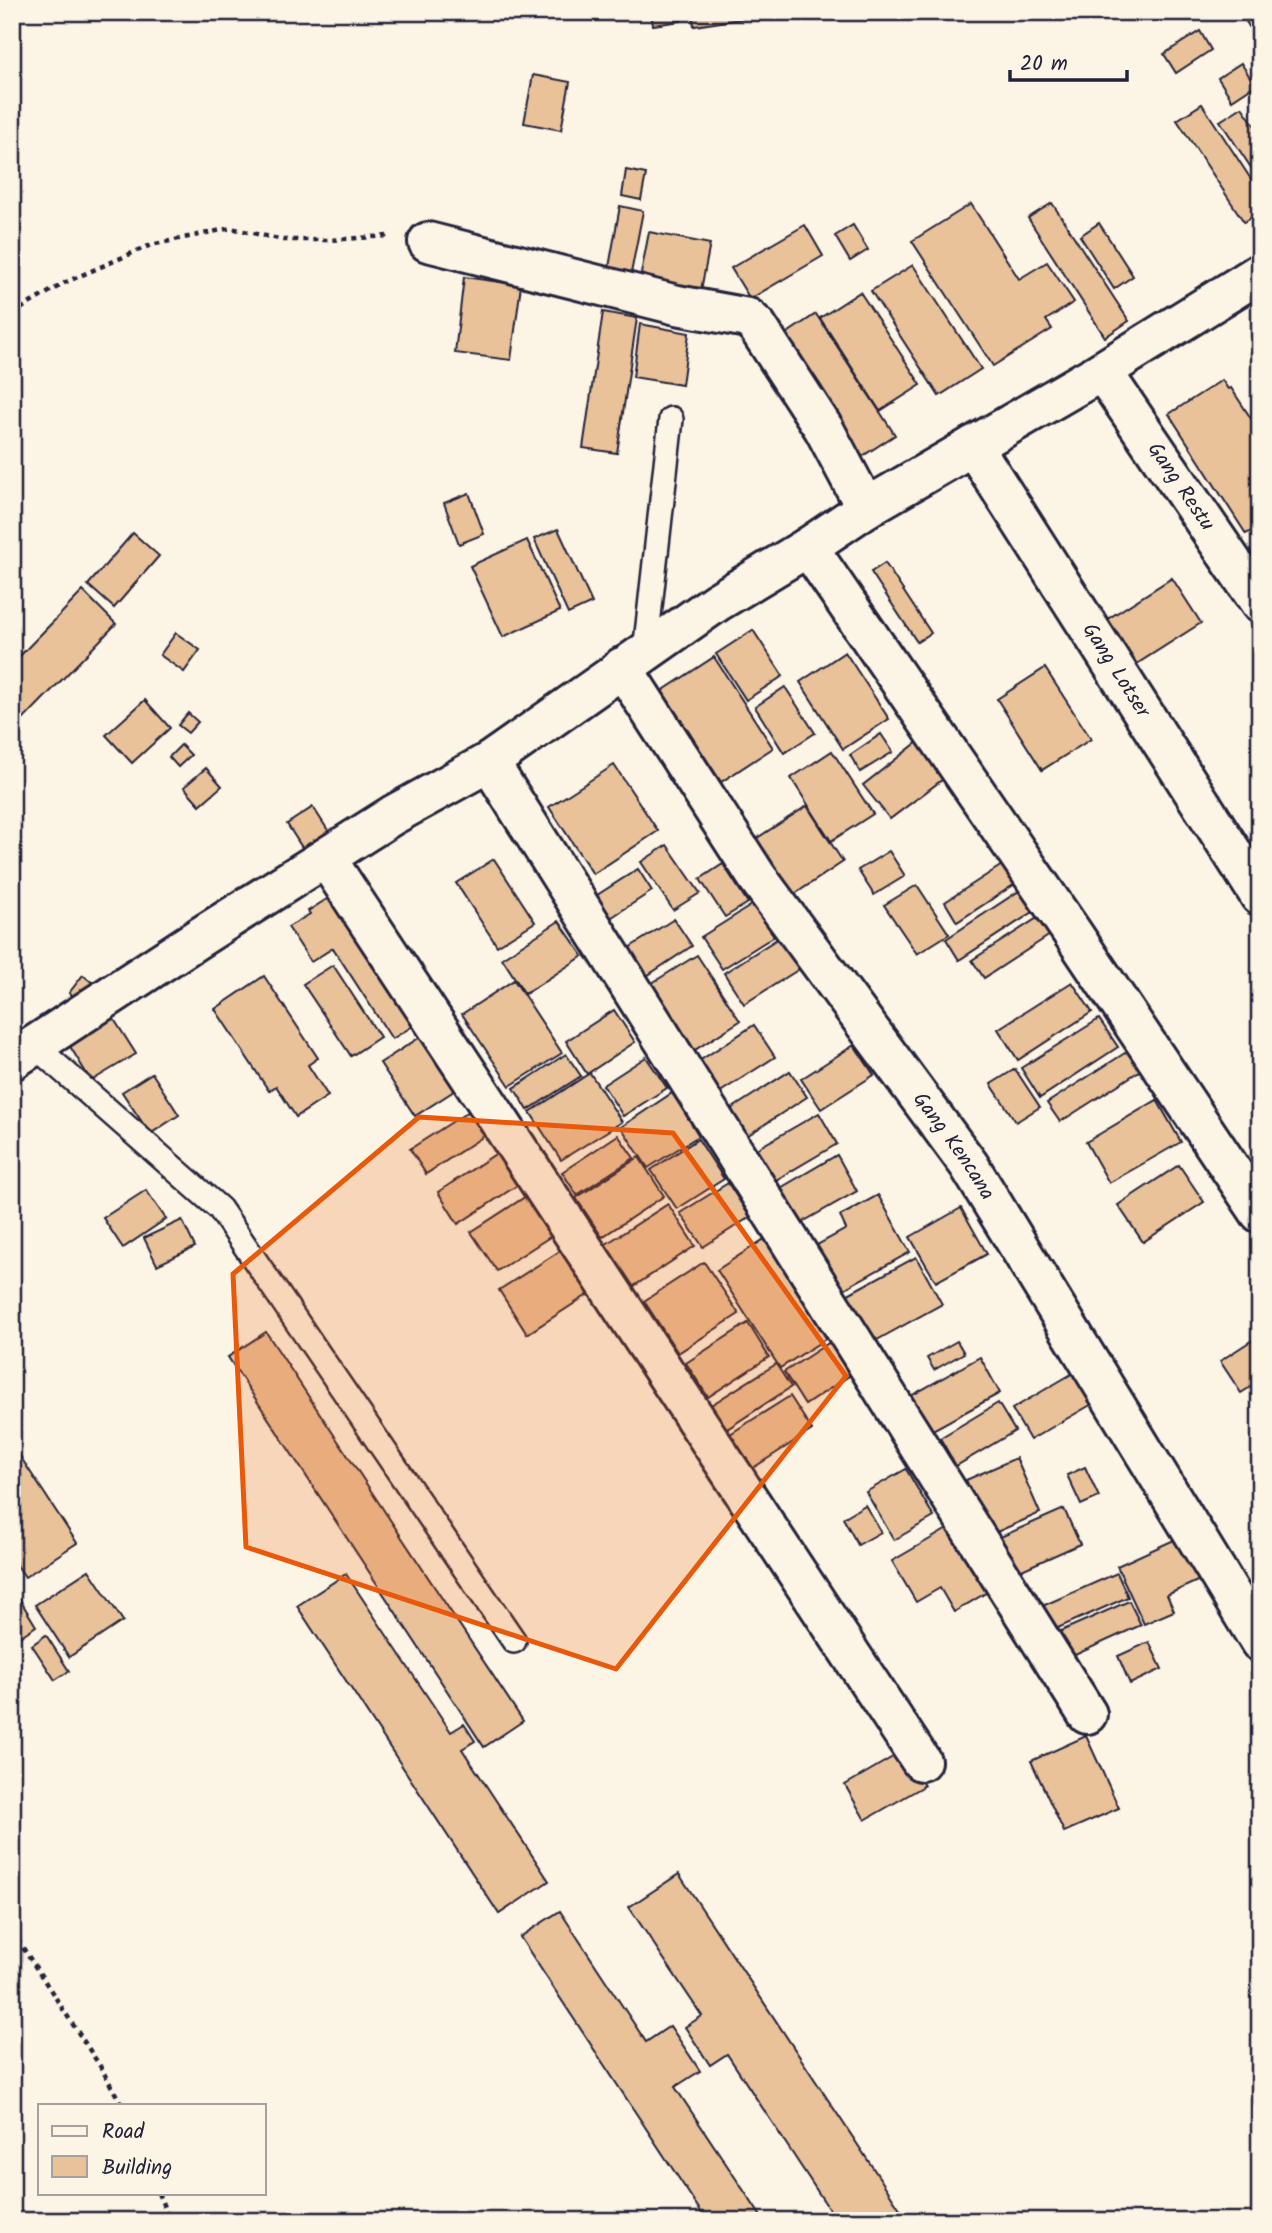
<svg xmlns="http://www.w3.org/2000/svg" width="1272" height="2233" font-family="Kalam,sans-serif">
  <rect width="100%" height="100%" fill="#fcf5e5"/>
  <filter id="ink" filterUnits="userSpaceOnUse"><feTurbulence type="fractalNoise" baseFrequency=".0143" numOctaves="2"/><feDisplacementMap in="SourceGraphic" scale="14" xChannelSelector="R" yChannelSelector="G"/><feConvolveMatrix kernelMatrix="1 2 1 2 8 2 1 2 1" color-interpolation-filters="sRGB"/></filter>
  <g filter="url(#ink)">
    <g fill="#eac29a" stroke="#22223b" stroke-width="2">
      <path d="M651 12H680L681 21 653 25Z"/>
      <path d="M692 12H740L741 19 694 26Z"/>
      <path d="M1240 12H1260V44Z"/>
      <path d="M1200 31 1211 50 1176 73 1164 54Z"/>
      <path d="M1241 63 1255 85 1232 100 1218 78Z"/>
      <path d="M533 75 570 82 561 130 524 123Z"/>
      <path d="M1202 104 1260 193V212L1244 222 1177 120Z"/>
      <path d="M1242 107 1260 133V181L1220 121Z"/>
      <path d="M626 170 646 174 641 200 622 196Z"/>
      <path d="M1052 203 1129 321 1105 337 1028 218Z"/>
      <path d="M971 204 1019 279 1047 262 1074 302 1046 320 1052 329 993 366 912 241Z"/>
      <path d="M620 206 643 211 628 289 606 284Z"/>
      <path d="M1099 223 1133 276 1114 289 1080 236Z"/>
      <path d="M805 225 823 256 750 299 731 268Z"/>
      <path d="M853 225 868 250 850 261 835 236Z"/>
      <path d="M649 232 710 244 699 300 638 289Z"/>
      <path d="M913 265 981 369 939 396 871 291Z"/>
      <path d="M464 277 521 285 511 360 455 353Z"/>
      <path d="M860 292 921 385 880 411 820 318Z"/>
      <path d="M603 312 637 318 617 453 583 448Z"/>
      <path d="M816 314 895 435 858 459 780 338Z"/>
      <path d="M640 324 689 333 682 385 633 377Z"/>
      <path d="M1222 380 1228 389 1231 388 1260 432V526L1246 534 1169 414Z"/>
      <path d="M469 493 484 534 459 544 444 503Z"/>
      <path d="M558 529 592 603 568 614 534 539Z"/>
      <path d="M133 533 159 556 114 608 88 585Z"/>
      <path d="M527 540 560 611 503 637 470 566Z"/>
      <path d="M885 563 931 633 917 642 871 572Z"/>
      <path d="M1172 578 1201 623 1124 672 1095 627Z"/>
      <path d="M83 591 116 624 16 727 12 723V664Z"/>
      <path d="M753 630 783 676 746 700 716 654Z"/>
      <path d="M176 633 200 650 184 672 160 655Z"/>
      <path d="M845 652 889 719 843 749 800 682Z"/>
      <path d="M714 657 773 748 721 782 662 691Z"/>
      <path d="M1045 668 1091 739 1042 770 997 699Z"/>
      <path d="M785 687 815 733 784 753 755 707Z"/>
      <path d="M145 700 170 728 132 763 106 735Z"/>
      <path d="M188 713 198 722 188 733 178 725Z"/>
      <path d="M881 734 893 752 860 772 850 755Z"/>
      <path d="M919 741 947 776 890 819 863 785Z"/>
      <path d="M181 745 191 755 178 767 169 757Z"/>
      <path d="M832 751 873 814 831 841 791 778Z"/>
      <path d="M614 765 658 831 593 874 549 807Z"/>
      <path d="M206 768 222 786 200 805 184 787Z"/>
      <path d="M807 806 843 862 790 897 754 840Z"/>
      <path d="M313 807 329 832 303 849 287 824Z"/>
      <path d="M667 845 700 893 673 910 641 862Z"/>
      <path d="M889 851 905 876 874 895 858 870Z"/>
      <path d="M494 859 535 922 497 946 456 883Z"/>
      <path d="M723 864 748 903 725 917 700 879Z"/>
      <path d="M1002 865 1015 884 957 922 945 902Z"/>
      <path d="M638 869 652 891 609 919 594 897Z"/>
      <path d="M917 885 949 934 917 954 884 905Z"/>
      <path d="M341 890 426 1018 392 1039 333 948 311 962 288 927 310 914 308 911Z"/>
      <path d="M1019 891 1033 912 959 960 946 939Z"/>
      <path d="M760 900 781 932 722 969 701 937Z"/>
      <path d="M1039 917 1050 935 984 978 972 960Z"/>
      <path d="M674 919 692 946 636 983 618 955Z"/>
      <path d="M559 921 583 956 525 994 502 958Z"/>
      <path d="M780 937 801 968 744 1004 724 973Z"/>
      <path d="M697 955 740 1021 687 1055 644 988Z"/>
      <path d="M333 965 380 1037 351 1056 303 984Z"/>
      <path d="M83 975 100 989 86 1007 69 993Z"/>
      <path d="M264 976 318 1058 308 1065 328 1096 296 1117 276 1086 269 1091 215 1009Z"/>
      <path d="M514 980 562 1053 510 1086 462 1014Z"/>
      <path d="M1072 982 1092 1012 1018 1060 998 1029Z"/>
      <path d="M614 1010 635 1042 587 1074 566 1041Z"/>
      <path d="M112 1016 136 1054 91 1081 68 1043Z"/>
      <path d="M1099 1019 1118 1047 1040 1098 1021 1068Z"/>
      <path d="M754 1025 775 1057 711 1098 690 1067Z"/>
      <path d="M422 1036 457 1089 415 1116 380 1063Z"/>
      <path d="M854 1045 874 1075 821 1109 801 1079Z"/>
      <path d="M1128 1051 1141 1070 1060 1122 1047 1103Z"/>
      <path d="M566 1054 581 1076 528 1110 514 1088Z"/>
      <path d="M646 1057 667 1088 623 1116 603 1085Z"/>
      <path d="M1015 1069 1040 1107 1016 1122 991 1084Z"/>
      <path d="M790 1071 807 1097 739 1141 722 1115Z"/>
      <path d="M152 1073 179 1115 150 1134 122 1092Z"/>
      <path d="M590 1073 622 1122 561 1160 530 1112Z"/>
      <path d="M672 1093 700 1135 648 1168 621 1127Z"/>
      <path d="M1157 1100 1181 1142 1109 1183 1086 1142Z"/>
      <path d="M477 1106 493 1130 426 1174 410 1149Z"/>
      <path d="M819 1113 837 1144 769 1184 751 1152Z"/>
      <path d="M618 1135 634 1158 577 1195 562 1172Z"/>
      <path d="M698 1139 724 1179 677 1209 651 1170Z"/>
      <path d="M503 1149 524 1181 458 1224 438 1192Z"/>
      <path d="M837 1155 857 1191 792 1228 772 1193Z"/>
      <path d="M639 1157 664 1196 602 1237 576 1198Z"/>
      <path d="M1179 1165 1204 1202 1143 1242 1118 1205Z"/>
      <path d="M728 1183 750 1217 703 1247 680 1213Z"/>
      <path d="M146 1190 166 1219 123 1248 103 1218Z"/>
      <path d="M531 1193 556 1233 497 1271 471 1232Z"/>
      <path d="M878 1195 910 1252 835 1294 810 1249 846 1229 840 1216Z"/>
      <path d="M668 1204 695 1246 631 1288 603 1246Z"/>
      <path d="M961 1208 987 1254 936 1282 910 1237Z"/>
      <path d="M182 1220 195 1247 157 1265 144 1238Z"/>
      <path d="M766 1238 830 1336 780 1368 717 1270Z"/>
      <path d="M563 1249 592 1292 527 1334 499 1290Z"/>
      <path d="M916 1257 942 1304 868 1345 841 1298Z"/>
      <path d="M704 1262 739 1314 678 1353 644 1301Z"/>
      <path d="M748 1323 769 1357 708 1397 686 1363Z"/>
      <path d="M266 1332 523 1721 484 1747 228 1357Z"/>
      <path d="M1260 1335V1381L1241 1393 1220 1361Z"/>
      <path d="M833 1340 855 1372 805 1405 784 1372Z"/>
      <path d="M957 1341 964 1353 934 1370 927 1358Z"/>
      <path d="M980 1357 1000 1393 931 1431 911 1396Z"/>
      <path d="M776 1364 791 1387 727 1429 711 1405Z"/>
      <path d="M1075 1372 1094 1403 1030 1440 1012 1409Z"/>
      <path d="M790 1396 812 1430 753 1468 730 1434Z"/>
      <path d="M998 1403 1015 1431 956 1466 940 1438Z"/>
      <path d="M12 1444 77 1543 25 1577 12 1558Z"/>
      <path d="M1016 1458 1040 1513 990 1535 966 1480Z"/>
      <path d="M1085 1467 1099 1497 1081 1505 1067 1475Z"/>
      <path d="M906 1469 934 1517 894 1540 866 1492Z"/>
      <path d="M865 1505 881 1532 858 1545 843 1518Z"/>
      <path d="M1064 1509 1080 1544 1013 1574 996 1539Z"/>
      <path d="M956 1524 994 1588 954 1612 940 1588 916 1602 892 1561Z"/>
      <path d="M1187 1534 1206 1577 1167 1595 1174 1611 1144 1624 1117 1566Z"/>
      <path d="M89 1570 123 1621 69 1657 35 1605Z"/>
      <path d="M1117 1573 1128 1597 1051 1631 1040 1607Z"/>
      <path d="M346 1574 451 1732 464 1724 475 1741 462 1749 549 1881 499 1914 297 1606Z"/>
      <path d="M20 1600 36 1626 12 1642V1605Z"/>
      <path d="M1129 1601 1141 1625 1064 1660 1052 1635Z"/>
      <path d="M46 1635 69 1671 55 1680 32 1645Z"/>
      <path d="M1149 1642 1162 1669 1130 1684 1118 1656Z"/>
      <path d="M1086 1736 1119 1808 1064 1832 1031 1761Z"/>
      <path d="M903 1751 924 1786 865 1820 845 1785Z"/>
      <path d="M679 1874 908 2221H837L727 2054 710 2065 685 2027 702 2016 629 1907Z"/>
      <path d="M560 1911 646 2042 670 2026 700 2071 675 2087 764 2221H707L520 1937Z"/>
    </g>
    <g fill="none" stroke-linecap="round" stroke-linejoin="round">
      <defs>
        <g id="service">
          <path d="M645 652 671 419"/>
          <path d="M35 1046 220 1209 514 1641"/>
        </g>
        <g id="minor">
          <path d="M428 242 677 305 748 318 757 326 824 429 866 508"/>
          <path id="s1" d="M1102 371 1260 603"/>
          <path id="s2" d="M973 446 1260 896"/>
          <path d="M808 547 1073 934 1260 1213"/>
          <path id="s3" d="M622 667 757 877 969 1165 1260 1642"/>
          <path d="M489 762 1087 1714"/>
          <path d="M326 858 921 1761"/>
        </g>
        <path id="secondary" d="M12 1060 197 939 393 815 489 762 717 602 808 547 866 508 1102 371 1260 273"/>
      </defs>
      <use href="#service" stroke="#22223b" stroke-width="28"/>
      <use href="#minor" stroke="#22223b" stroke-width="44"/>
      <use href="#secondary" stroke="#22223b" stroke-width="44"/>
      <g stroke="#22223b" stroke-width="4.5" stroke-dasharray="5 5" stroke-linecap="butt">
        <path d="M12 314 66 282 151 245 231 228 283 240H328L389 236"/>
        <path d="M12 1931 100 2066 122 2105"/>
        <path d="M158 2193 170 2221"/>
      </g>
      <use href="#service" stroke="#fcf5e5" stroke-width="23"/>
      <use href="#minor" stroke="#fcf5e5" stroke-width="38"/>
      <use href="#secondary" stroke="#fcf5e5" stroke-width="38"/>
    </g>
  </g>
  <path fill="#e8590c" fill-opacity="0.2" stroke="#e8590c" stroke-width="5" stroke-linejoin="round" d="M419 1117 673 1133 846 1376 616 1669 246 1547 233 1274Z"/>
  <g text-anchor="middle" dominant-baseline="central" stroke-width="5" stroke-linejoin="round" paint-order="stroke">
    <g font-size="21" fill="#22223b" stroke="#fcf5e5">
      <text stroke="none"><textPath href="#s1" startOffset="140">Gang Restu</textPath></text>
      <text stroke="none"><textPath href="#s2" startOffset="266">Gang Lotser</textPath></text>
      <text stroke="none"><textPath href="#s3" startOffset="583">Gang Kencana</textPath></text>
    </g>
  </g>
  <rect width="1272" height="2233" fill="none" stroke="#fcf5e5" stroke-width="42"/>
  <rect x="21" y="21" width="1230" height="2191" fill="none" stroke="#22223b" stroke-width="2.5" filter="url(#ink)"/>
  <rect x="38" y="2104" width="228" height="91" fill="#fcf5e5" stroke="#a5a1a1" stroke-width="2"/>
  <rect x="52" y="2126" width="35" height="10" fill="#fcf5e5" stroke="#a5a1a1" stroke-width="2"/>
  <text x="102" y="2138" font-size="21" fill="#22223b">Road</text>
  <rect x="52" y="2156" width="35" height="21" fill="#eac29a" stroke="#a5a1a1" stroke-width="2"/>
  <text x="102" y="2174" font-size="21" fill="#22223b">Building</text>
  <path d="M1010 70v10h117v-10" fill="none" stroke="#22223b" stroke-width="3.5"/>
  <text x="1020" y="70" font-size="21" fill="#22223b" stroke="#fcf5e5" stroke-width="5" paint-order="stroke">20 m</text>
</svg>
